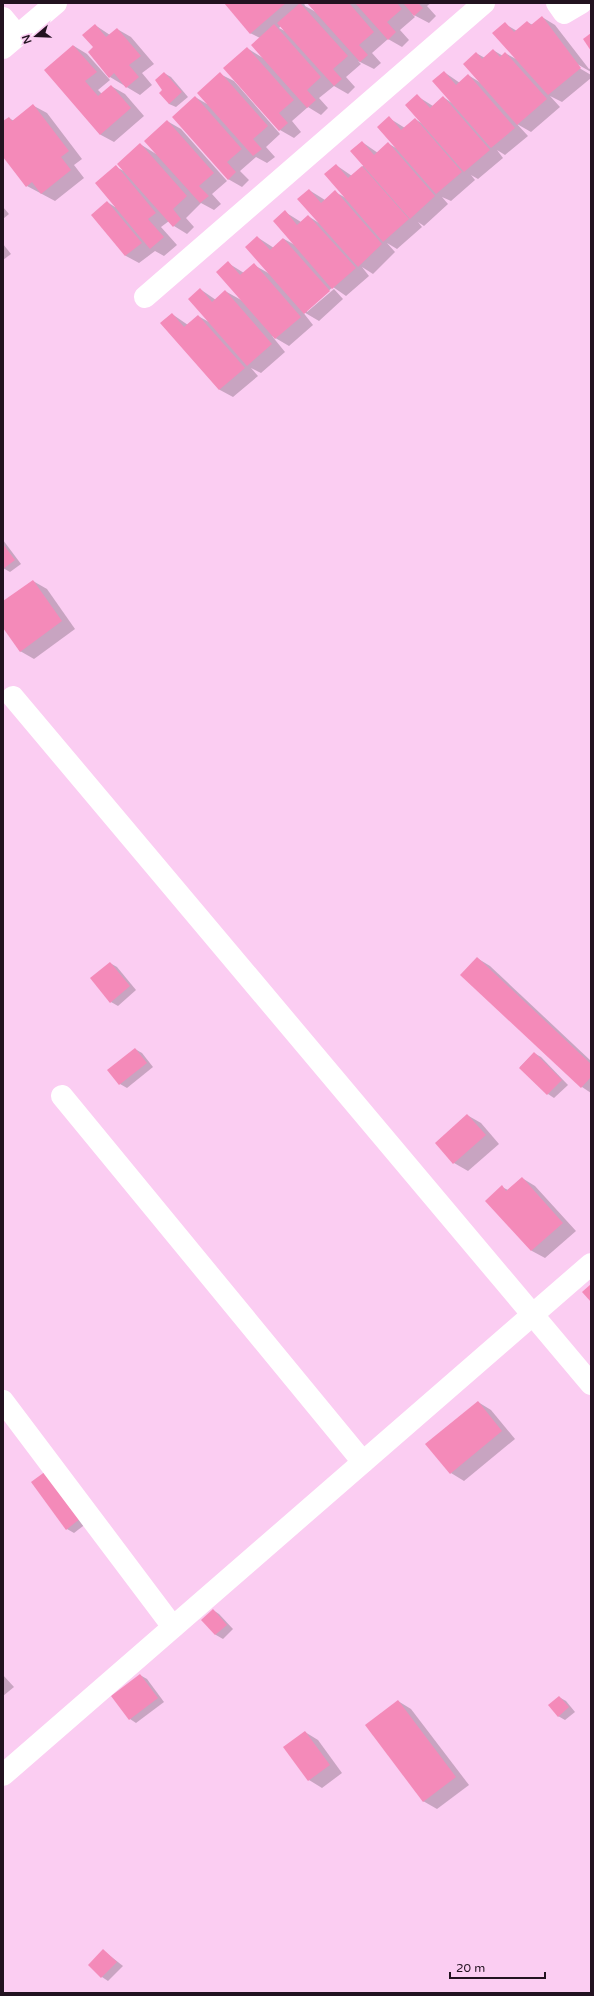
<svg xmlns="http://www.w3.org/2000/svg" width="594" height="1996" font-family="'Varela Round',sans-serif">
  <rect width="100%" height="100%" fill="#fbcdf2"/>
  <g fill="#0003" fill-rule="evenodd">
    <path d="M226 3H304L305 6 316 12 308 3H431L427 6 436 16 429 23 412 14 415 17 400 30 409 40 402 47 388 39 372 53 381 63 374 69 358 61 361 64 346 77 355 87 348 94 334 86 319 98 328 108 321 115 308 107 292 121 301 132 294 138 280 130 225 68 247 48 263 58 260 38 250 33ZM281 26 285 31 279 28Z"/>
    <path d="M542 17 555 25 589 69 591 68V72L577 64 576 66 591 75V78L562 102 550 96 560 107 531 132 517 124 528 136 505 155 497 150 503 158 478 179 471 175 475 180 451 201 442 197 448 204 424 226 418 222 422 227 397 249 387 243 395 252 373 274 362 267 369 276 346 296 333 287 307 310V312L334 289 343 299 319 321 302 311 313 325 289 346 272 336 285 352 261 373 251 368 258 376 233 397 220 390 161 323 172 314 188 325 198 316 209 322 200 289 216 300 225 291 243 301 228 263 244 273 254 265 270 274 257 237 274 248 284 239 295 245 285 212 301 222 308 216 319 223 309 190 325 200 335 192 346 198 336 165 352 176 364 165 362 142 378 153 389 144 396 148 389 118 405 128 415 119 423 124 417 96 433 106 443 97 452 103 444 72 460 83 468 75 481 83 476 53 485 58 493 50 503 56 505 53 516 59 505 24 517 31 527 22 533 25Z"/>
    <path d="M95 25 110 35 117 29 131 37 154 64 142 73 152 85 140 95 110 77 94 47Z"/>
    <path d="M74 46 87 54 110 80 98 90 102 94 111 86 125 94 144 116 114 142 101 135 45 70Z"/>
    <path d="M164 73 171 77 188 97 176 107 169 104 164 90Z"/>
    <path d="M220 74 234 81 280 134 266 147 275 157 267 163 256 157 240 171 249 180 242 187 228 179 195 97 207 104Z"/>
    <path d="M34 106 47 113 82 159 74 165 84 178 55 201 27 186 3 155V122L9 118 14 121Z"/>
    <path d="M167 121 181 129 227 181 212 194 221 204 214 210 201 203 186 218 194 227 187 234 174 226 169 221 161 227 177 245 164 256 155 251 139 263 126 256 92 215 107 202 115 207 116 167 126 172 140 144 156 154Z"/>
    <path d="M3 207 9 214 3 219Z"/>
    <path d="M3 244 11 254 3 260Z"/>
    <path d="M3 540 21 564 10 572 3 568Z"/>
    <path d="M33 581 47 589 75 629 34 659 20 651 3 626V602Z"/>
    <path d="M477 958 490 966 591 1061V1093L582 1087 462 975Z"/>
    <path d="M110 963 117 967 136 990 118 1006 111 1002Z"/>
    <path d="M135 1049 142 1053 153 1067 127 1088 120 1084 108 1070Z"/>
    <path d="M534 1053 541 1057 568 1085 554 1098 548 1094 520 1067Z"/>
    <path d="M467 1115 481 1123 499 1144 468 1171 454 1163 436 1143Z"/>
    <path d="M522 1178 535 1186 576 1231 545 1258 532 1251 487 1201 502 1187 508 1190Z"/>
    <path d="M478 1402 491 1410 515 1439 464 1481 451 1473Z"/>
    <path d="M32 1482 87 1523 74 1533 67 1529Z"/>
    <path d="M213 1610 219 1614 233 1629 223 1639 216 1635 203 1620Z"/>
    <path d="M3 1675 14 1687 3 1696Z"/>
    <path d="M140 1675 147 1679 164 1702 136 1723 130 1719Z"/>
    <path d="M559 1697 566 1701 575 1712 565 1720 558 1716Z"/>
    <path d="M398 1701 411 1709 469 1785 437 1809 423 1801Z"/>
    <path d="M305 1732 318 1740 342 1773 322 1788 309 1780Z"/>
    <path d="M104 1951 123 1966 108 1981 102 1977Z"/>
  </g>
  <g fill="#f48ab9">
    <path d="M224 3H286L250 34Z"/>
    <path d="M300 3 348 56 333 69 342 79 334 86 277 23Z"/>
    <path d="M307 3H349L374 32 359 45 368 55 360 62Z"/>
    <path d="M355 3H397L402 9 387 22 396 32 388 40Z"/>
    <path d="M403 3H418L423 8 414 16Z"/>
    <path d="M542 16 581 68 548 95 492 33 505 22 514 32 527 21 531 25Z"/>
    <path d="M95 24 106 37 117 28 141 56 129 65 139 77 126 88 114 73 109 78 88 52 93 47 82 35Z"/>
    <path d="M274 24 321 77 307 90 316 100 307 108 251 45Z"/>
    <path d="M591 33V51L583 39Z"/>
    <path d="M73 45 97 72 85 81 98 96 111 85 131 108 100 135 44 70Z"/>
    <path d="M247 47 294 100 279 113 288 123 279 131 223 68Z"/>
    <path d="M493 49 500 57 505 52 547 99 517 125 463 64 476 52 482 59Z"/>
    <path d="M444 71 456 85 468 74 515 128 491 148 432 81Z"/>
    <path d="M164 72 182 92 169 104 159 93 162 90 155 80Z"/>
    <path d="M220 72 268 126 253 139 262 149 253 156 197 93Z"/>
    <path d="M417 94 430 108 443 96 490 150 464 172 405 105Z"/>
    <path d="M195 96 242 149 227 162 236 172 228 180 172 117Z"/>
    <path d="M33 104 69 151 61 157 71 170 41 194 32 182 26 187 3 157V121L9 117 12 121Z"/>
    <path d="M389 116 401 130 415 118 462 172 436 194 377 127Z"/>
    <path d="M167 120 214 173 199 186 209 196 200 203 144 141Z"/>
    <path d="M362 141 374 155 388 142 435 196 410 219 350 151Z"/>
    <path d="M140 143 187 196 173 209 181 219 173 227 117 164Z"/>
    <path d="M336 164 348 178 362 166 409 219 383 242 324 174Z"/>
    <path d="M116 165 156 213 148 219 164 237 150 249 95 183Z"/>
    <path d="M309 189 321 203 335 190 382 244 358 267 297 199Z"/>
    <path d="M107 201 142 243 125 256 91 215Z"/>
    <path d="M285 210 297 225 308 215 356 268 332 289 273 221Z"/>
    <path d="M257 236 270 250 283 238 330 291 304 314 245 247Z"/>
    <path d="M228 261 240 275 254 263 301 317 275 339 216 272Z"/>
    <path d="M200 288 212 302 225 290 272 344 247 366 188 299Z"/>
    <path d="M172 313 184 327 198 315 245 368 219 390 160 323Z"/>
    <path d="M3 544 15 560 3 569Z"/>
    <path d="M33 580 62 621 20 652 3 628V601Z"/>
    <path d="M477 957 591 1064V1077L581 1088 460 975Z"/>
    <path d="M110 962 130 986 110 1003 90 978Z"/>
    <path d="M135 1048 147 1063 119 1085 107 1070Z"/>
    <path d="M534 1052 562 1080 547 1095 519 1068Z"/>
    <path d="M467 1114 486 1135 453 1164 435 1143Z"/>
    <path d="M522 1177 563 1223 531 1251 485 1201 502 1185 506 1191Z"/>
    <path d="M591 1284V1302L582 1292Z"/>
    <path d="M478 1401 502 1431 450 1474 425 1444Z"/>
    <path d="M46 1471 81 1518 66 1530 31 1482Z"/>
    <path d="M213 1609 227 1625 215 1635 201 1620Z"/>
    <path d="M140 1674 158 1698 129 1720 111 1696Z"/>
    <path d="M559 1696 569 1707 558 1717 548 1705Z"/>
    <path d="M398 1700 456 1777 423 1802 365 1725Z"/>
    <path d="M305 1731 330 1765 308 1781 283 1747Z"/>
    <path d="M103 1949 117 1962 101 1978 88 1965Z"/>
  </g>
  <g fill="none" stroke-linecap="round" stroke-linejoin="round">
    <g stroke="#fff" stroke-width="22">
      <path d="M557 3 564 13 581 3"/>
      <path d="M3 18 17 35"/>
      <path d="M3 48 56 3"/>
      <path d="M145 297 484 3"/>
      <path d="M13 697 591 1384"/>
      <path d="M62 1096 363 1462"/>
      <path d="M3 1401 173 1627"/>
      <path d="M3 1775 591 1264"/>
    </g>
  </g>
  <rect width="594" height="1996" fill="none" stroke="#221220" stroke-width="8"/>
  <g transform="translate(36 36) rotate(251)" stroke="#fbcdf2" stroke-width="3" paint-order="stroke">
  <path d="M0-3L7 15L0 10L-7 15Z" fill="#221220"/>
  <text y="-6" font-size="11" font-weight="bold" text-anchor="middle" fill="#221220">N</text>
  </g>
  <path d="M450 1972v6h95v-6" fill="none" stroke="#221220" stroke-width="2"/>
  <text x="456" y="1972" font-size="12" fill="#221220" stroke="#fbcdf2" stroke-width="3" paint-order="stroke">20 m</text>
</svg>
